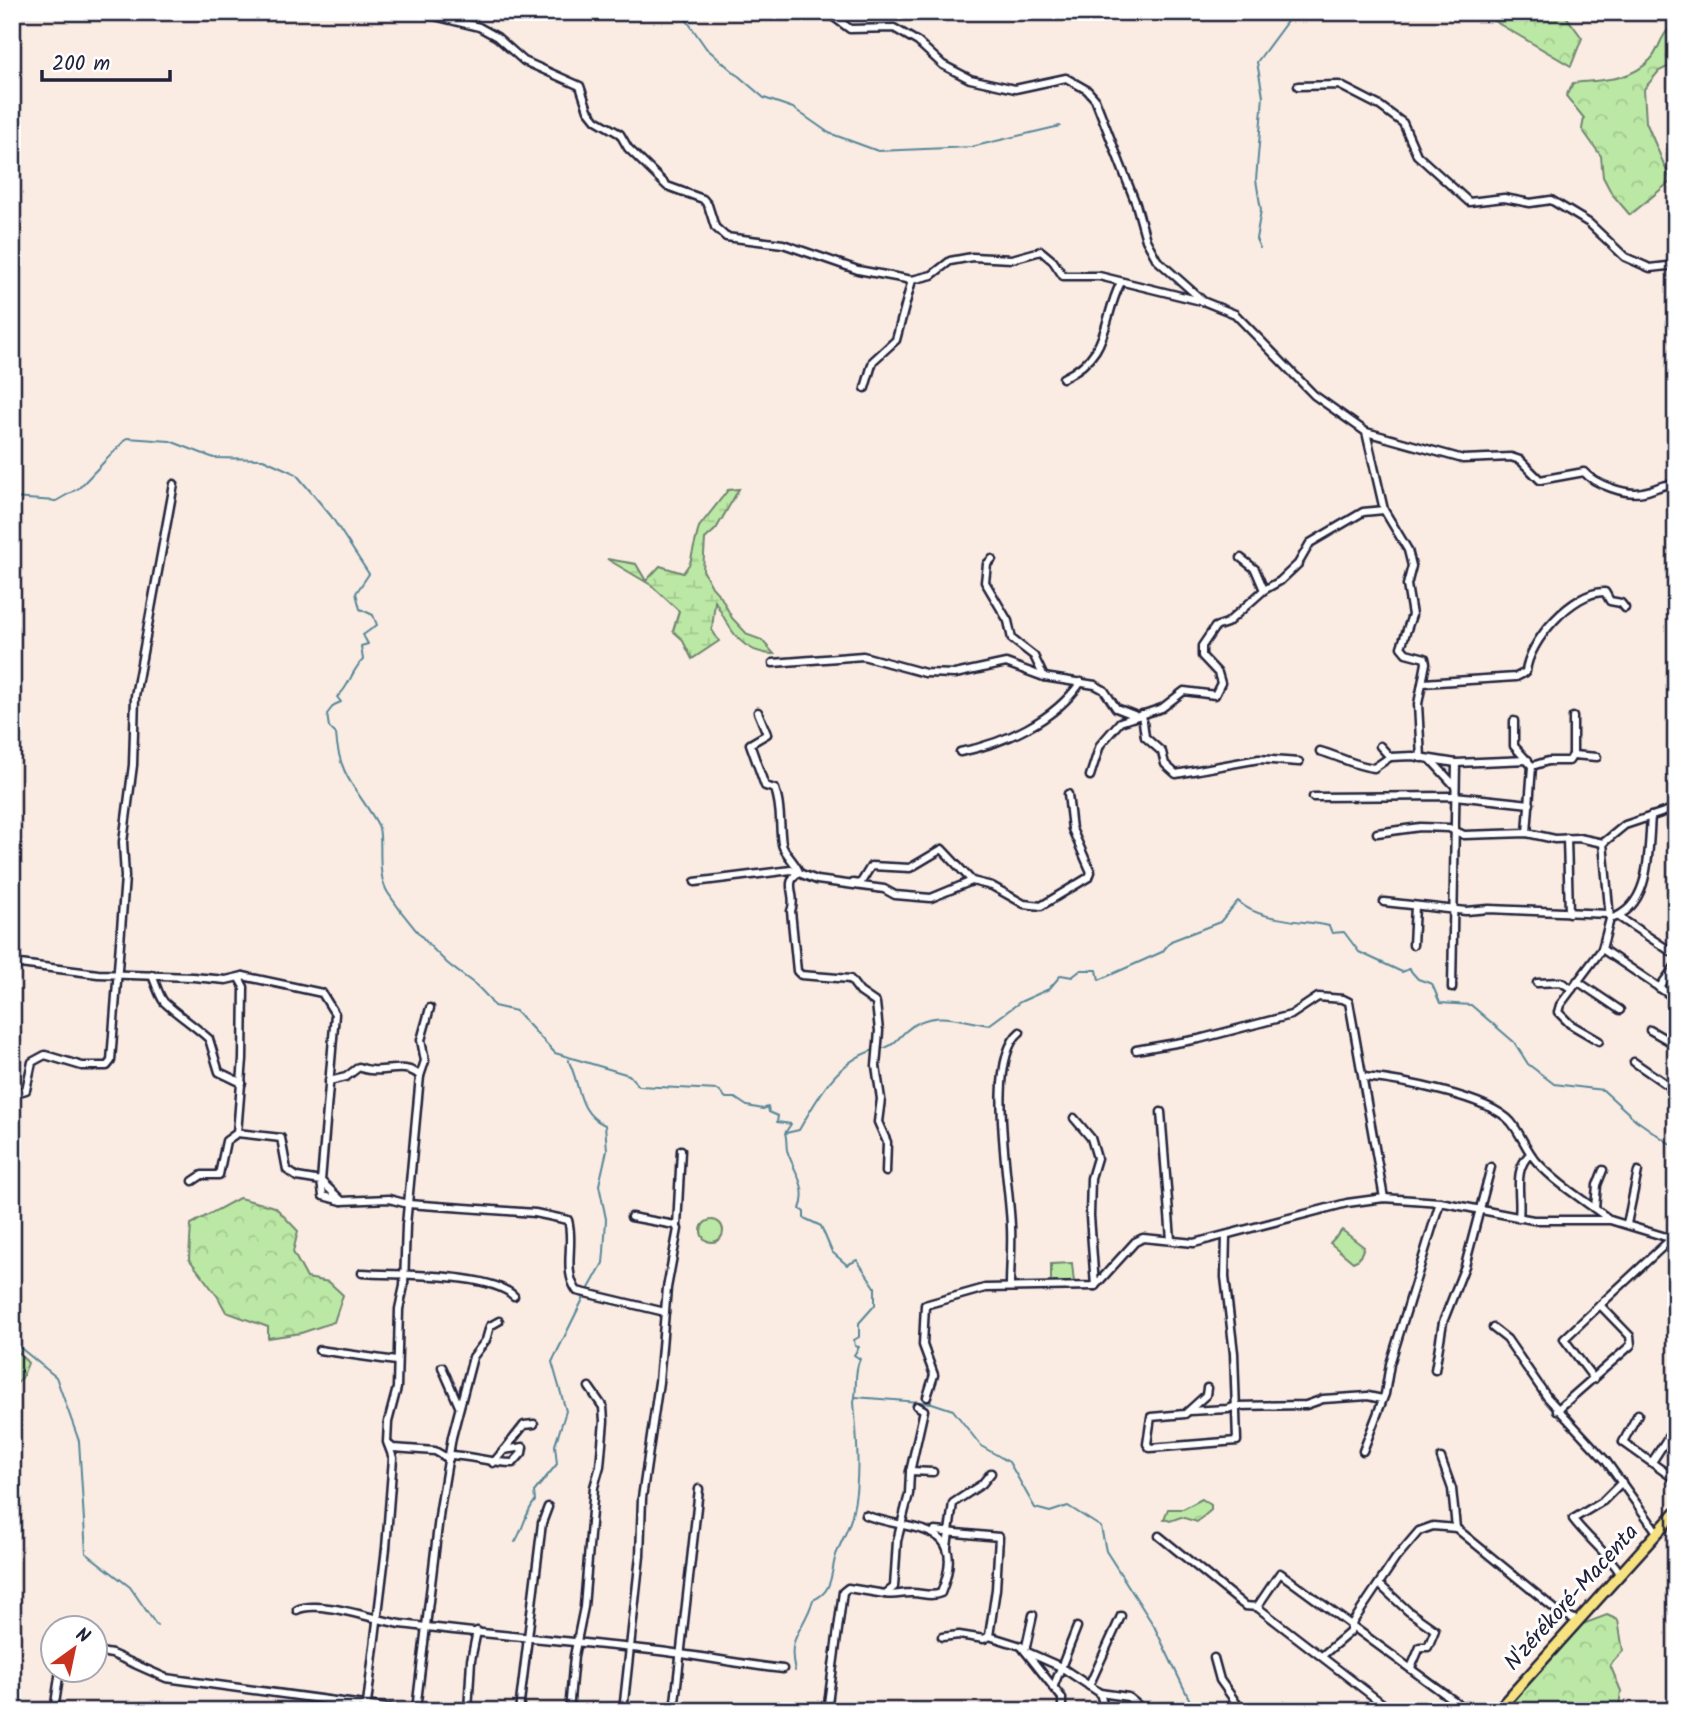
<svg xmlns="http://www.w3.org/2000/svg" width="1688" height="1723" font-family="Kalam,sans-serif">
  <defs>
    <pattern id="forest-crowns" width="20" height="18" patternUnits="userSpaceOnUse" patternTransform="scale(1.75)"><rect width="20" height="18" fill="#bce8a5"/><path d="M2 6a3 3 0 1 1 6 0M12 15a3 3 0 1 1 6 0" fill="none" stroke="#a1c78f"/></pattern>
    <pattern id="wetland-marsh" width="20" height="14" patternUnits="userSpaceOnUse" patternTransform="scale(1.75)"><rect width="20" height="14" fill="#bce8a5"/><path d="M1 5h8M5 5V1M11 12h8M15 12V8" fill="none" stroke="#a1c78f"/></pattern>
  </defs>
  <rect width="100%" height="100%" fill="#faece2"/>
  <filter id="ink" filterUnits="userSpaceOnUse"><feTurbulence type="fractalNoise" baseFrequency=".0143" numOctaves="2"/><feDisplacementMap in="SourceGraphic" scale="14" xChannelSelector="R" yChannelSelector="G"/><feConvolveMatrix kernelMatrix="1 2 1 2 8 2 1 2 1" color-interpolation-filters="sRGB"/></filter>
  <g filter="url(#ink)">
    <g fill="url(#forest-crowns)" stroke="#6f8570" stroke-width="2">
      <path d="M1486 12H1563L1582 38 1571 66 1494 21 1485 15Z"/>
      <path d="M1671 27 1676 30V63L1659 71 1644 89 1646 122 1671 181 1630 215 1612 194 1603 177 1601 156 1582 129 1584 118 1566 96 1573 83C1601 80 1631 81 1651 59 1660 49 1659 37 1671 27Z"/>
      <path d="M239 1198 275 1207 298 1231 293 1252 307 1278 329 1282 343 1295 334 1322 301 1333 268 1338V1327L226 1312 218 1297 189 1259 191 1224Z"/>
      <path d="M12 1345 28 1363 22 1378 12 1388Z"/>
      <path d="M1202 1499 1211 1505V1510L1197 1522 1181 1517 1170 1521 1164 1519 1168 1509H1183Z"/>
      <path d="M1607 1615 1618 1620 1623 1651 1610 1665 1621 1691 1619 1707 1623 1711H1505L1580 1625Z"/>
    </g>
    <path fill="url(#wetland-marsh)" stroke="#6f8570" stroke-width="2" d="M739 489 716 529 705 539 703 570 712 587 721 597 732 618 748 635 762 640 774 654C739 653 729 627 715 601L712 630 719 641 692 659 682 639 673 631 679 611 651 585 607 559 636 564 646 581 660 566 683 573 690 563 699 527 728 490Z"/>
    <g fill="#bce8a5" stroke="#6f8570" stroke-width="2">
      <circle cx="712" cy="1231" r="11"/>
      <path d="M1342 1230 1364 1247 1359 1259 1353 1262 1330 1243Z"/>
      <path d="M1072 1263 1074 1283H1051V1264Z"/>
    </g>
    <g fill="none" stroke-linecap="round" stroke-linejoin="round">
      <g stroke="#578699" stroke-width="2">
        <path d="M681 12 706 48 764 98 793 108 829 133 878 151 971 147 1060 126"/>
        <path d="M1260 248 1256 239 1261 210 1256 180 1263 96 1257 62 1294 12"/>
        <path d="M12 498 56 501 79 488 127 438 170 441 214 458 263 459 296 474 331 516 369 574 356 593 360 609 373 615 377 625 363 635 368 644 361 646 363 660C351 670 350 687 337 697L341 702 334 705 327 714 329 727 336 734C339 778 358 789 378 825 384 837 375 873 388 893 404 917 426 943 447 963 467 980 479 983 494 1006L516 1011 555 1053 629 1075 639 1086 718 1090 726 1098H735L747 1106 763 1109 768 1107 769 1112 778 1116 777 1122 791 1124 785 1133C787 1139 786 1145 787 1150 793 1170 809 1187 800 1209L804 1212V1218L821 1226 832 1252 847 1265 857 1260 875 1287V1305L859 1323V1337L854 1340 855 1346 859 1347 854 1355 860 1359C853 1373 858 1388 854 1402 857 1439 861 1478 852 1515 849 1529 841 1541 836 1555 830 1574 834 1591 813 1600 804 1631 786 1635 795 1671"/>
        <path d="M880 1049C893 1047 896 1040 906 1031 931 1008 959 1020 989 1025L1020 1002 1049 989 1061 975 1072 977 1081 970H1097L1099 980 1162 952 1171 941 1220 922 1238 901C1258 921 1301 920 1329 926L1332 933 1344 932 1359 952 1402 972 1409 969 1418 979 1432 984 1440 1003 1471 1005 1514 1042 1528 1064 1554 1084 1603 1090 1636 1120 1676 1148"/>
        <path d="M568 1060C581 1083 576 1113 605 1125L607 1150 599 1185 606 1219 604 1252 603 1263 588 1290"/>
        <path d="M786 1133 799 1130C818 1097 836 1062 874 1050"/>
        <path d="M12 1341 56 1377 79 1441 86 1553 130 1587 157 1626"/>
        <path d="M855 1397 932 1403 953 1410 981 1446 1009 1462 1035 1508 1050 1512 1068 1506 1101 1527 1106 1551 1154 1626 1191 1703 1199 1711"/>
        <path d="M515 1542C524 1528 525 1513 535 1501L534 1492 557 1464 555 1445 566 1411 552 1362 585 1295"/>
      </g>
      <defs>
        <g id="minor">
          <path d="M418 12 479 27 497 37 524 61 580 86 588 110 596 120 620 134 628 148 667 186 703 199 708 205 715 227 726 237 783 244 858 270 912 280"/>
          <path d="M827 12 850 29 894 28 918 42 943 65 970 79 1015 89 1066 78 1087 90 1095 99 1136 204 1146 240 1157 260 1202 300"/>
          <path d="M1298 86 1339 85 1380 106 1403 123 1417 155 1469 202 1504 198 1530 203 1551 200 1589 223 1625 257 1650 268 1676 265"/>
          <path d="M1063 378C1112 354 1101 321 1121 282"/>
          <path d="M865 388 873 361 896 340 912 280 932 275 950 261 972 257 1012 259 1041 251 1053 261 1063 276H1099L1205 302 1235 314 1314 395 1366 432 1384 510 1408 550 1412 566 1407 585 1412 615 1401 647 1406 653 1425 658 1426 663 1418 704 1421 758"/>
          <path d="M1366 432 1463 459 1511 457 1520 460 1540 480 1584 472C1594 484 1627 496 1643 492 1656 490 1661 483 1676 485"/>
          <path d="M1241 558 1255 569 1264 590"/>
          <path d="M992 559 987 564 985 582 1008 621 1012 639 1034 656 1044 677"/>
          <path d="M773 663 863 656 925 673 955 674 1006 663 1044 677 1095 685 1104 690 1116 708 1134 715"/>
          <path d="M1423 683 1516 677 1526 672C1528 642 1573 591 1605 592L1610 601 1621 603 1625 608"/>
          <path d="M758 712 767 734 750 744 765 786 775 789C782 808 779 825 782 844 783 852 796 863 799 872 782 884 798 895 791 911L797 971 801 975 850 979 860 992 876 1003 879 1031 876 1066 881 1099 878 1122 887 1142 886 1172"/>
          <path d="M1142 714 1145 737 1162 752 1165 764 1176 774 1259 759 1299 762"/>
          <path d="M1573 717V755"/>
          <path d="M1514 721V746L1532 766 1527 833"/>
          <path d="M1380 746 1390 757 1412 756 1456 763 1528 760"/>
          <path d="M1320 751C1338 756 1355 766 1374 768L1390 757"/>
          <path d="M960 752C1005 743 1054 721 1081 682"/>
          <path d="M1431 760 1455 786"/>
          <path d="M1532 766 1548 761H1569L1573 755 1597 757"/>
          <path d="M1090 776 1100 745 1120 722 1162 708 1184 691 1215 695 1221 683 1218 673 1202 656V646L1215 627 1227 623 1264 590 1280 581 1298 564 1310 543 1363 512 1384 510"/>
          <path d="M1313 797 1455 796 1530 804"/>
          <path d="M1676 808 1625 825 1603 843 1610 919 1602 949 1676 999"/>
          <path d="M1377 833 1420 827 1449 828 1464 835 1527 833 1555 839 1579 838 1603 843"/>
          <path d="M1567 838 1569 913"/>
          <path d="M695 882 791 870 817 880 884 889 895 895 931 898 972 881"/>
          <path d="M853 883 860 884 871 866 910 868 942 849 972 881 992 886 1024 904 1041 906 1089 877 1091 872 1072 829 1068 794"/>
          <path d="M1384 902 1466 911 1489 909 1609 914"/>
          <path d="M1619 917 1676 955"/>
          <path d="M1610 919C1652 907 1648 850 1651 816"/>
          <path d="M1413 945 1415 906"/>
          <path d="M12 963 98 974 193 977 226 980 243 976 322 993 335 1014 321 1181 342 1201 389 1199 408 1204 535 1213 568 1220C575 1244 562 1270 577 1291L665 1312"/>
          <path d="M152 975C155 982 159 996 164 1002 178 1015 195 1026 209 1039L219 1072 242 1083"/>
          <path d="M1577 981 1620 1010"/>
          <path d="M1537 983 1561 982 1572 989"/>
          <path d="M1452 988 1456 763"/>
          <path d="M1659 988 1676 965"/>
          <path d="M1650 1030 1676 1045"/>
          <path d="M1599 1041 1570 1024 1558 1012 1560 1005 1602 949"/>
          <path d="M1136 1050 1199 1039 1291 1015 1318 997 1343 999 1349 1002 1384 1198"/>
          <path d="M1634 1062 1676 1091"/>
          <path d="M1364 1077C1398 1080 1488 1096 1511 1122 1521 1134 1526 1150 1537 1162 1558 1185 1584 1200 1609 1219"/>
          <path d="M329 1081 346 1077 359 1067C381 1077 403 1060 420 1076"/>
          <path d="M12 1094 26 1090 32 1062 45 1055 82 1066H107L111 1061 125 877 123 842 133 765 135 696 174 484"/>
          <path d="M1161 1112 1171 1240"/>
          <path d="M1074 1118 1091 1138 1097 1158 1091 1178 1090 1216 1095 1286"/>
          <path d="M237 1133 281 1138 287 1170 297 1177 321 1181 323 1196 342 1201"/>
          <path d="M193 1181 202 1175H219L226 1141 237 1133 243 1059 244 987 240 980 243 976"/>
          <path d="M1595 1208 1597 1185 1603 1170"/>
          <path d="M1519 1218C1522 1194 1512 1171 1530 1154"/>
          <path d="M1627 1224 1638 1171"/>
          <path d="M677 1226 681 1150"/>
          <path d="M362 1273C399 1276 489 1272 514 1296"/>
          <path d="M1010 1287C1010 1267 1012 1247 1011 1227 1010 1183 985 1060 1020 1032"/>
          <path d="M1493 1328 1507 1339 1547 1397 1606 1461 1657 1532"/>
          <path d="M319 1350 396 1361"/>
          <path d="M442 1367 459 1406"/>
          <path d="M1435 1370 1443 1322 1465 1266 1491 1167"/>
          <path d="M1594 1379 1564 1339 1600 1305"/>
          <path d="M1207 1388 1206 1395 1185 1414 1151 1417 1147 1444 1150 1448 1237 1441 1234 1353 1225 1277 1226 1235"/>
          <path d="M927 1397 934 1375 923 1345 925 1305 985 1288 1095 1286 1135 1242 1143 1238 1194 1243 1347 1203 1384 1198 1440 1202 1533 1220H1610L1676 1240"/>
          <path d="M1557 1410 1631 1345 1630 1336 1600 1305 1671 1239"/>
          <path d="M1189 1411 1228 1409 1236 1406 1306 1405 1323 1399 1368 1396 1382 1399"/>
          <path d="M1638 1414 1623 1442 1676 1480"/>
          <path d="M388 1444 393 1448 435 1451 449 1459"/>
          <path d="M505 1449 524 1425 534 1424"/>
          <path d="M1363 1451 1385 1394 1390 1364 1440 1202"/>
          <path d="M451 1455C472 1456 491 1463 513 1463L522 1453 523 1447 504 1450 493 1463"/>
          <path d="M1441 1458 1452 1489 1456 1528"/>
          <path d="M1652 1462 1676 1425"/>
          <path d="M910 1471 933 1472"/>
          <path d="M865 1515C910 1533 971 1519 941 1593 929 1598 921 1592 910 1593 900 1593 896 1596 885 1594"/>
          <path d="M935 1531 999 1537 996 1589 989 1636"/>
          <path d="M1159 1536 1245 1606 1257 1607"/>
          <path d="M947 1547 953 1503 982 1484 991 1473"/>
          <path d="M1620 1573C1607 1552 1588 1539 1573 1519L1603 1501 1622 1482"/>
          <path d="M1380 1585 1408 1611 1435 1630 1428 1647H1420L1411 1668"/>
          <path d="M297 1610C318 1599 375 1620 401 1624 484 1634 568 1641 651 1650 695 1655 739 1664 783 1669"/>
          <path d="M1033 1615 1025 1651 1061 1667 1100 1693 1105 1711"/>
          <path d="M12 1630 14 1629"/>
          <path d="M942 1637 959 1635 984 1639 989 1636 1021 1646 1062 1698V1711"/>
          <path d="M94 1651 112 1654 166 1678 408 1711H446"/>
          <path d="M1323 1655 1350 1632 1351 1625 1396 1558 1419 1531 1433 1526 1456 1528 1556 1610 1578 1621"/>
          <path d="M1214 1658 1220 1680 1242 1711"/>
          <path d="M1089 1686 1121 1616"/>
          <path d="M1053 1688 1077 1627"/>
          <path d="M1100 1693 1128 1697 1145 1711"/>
          <path d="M12 1697 21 1711"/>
          <path d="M367 1704 386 1548 393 1458 387 1442 388 1422 397 1388 399 1309 404 1286 406 1225 420 1076 425 1061 421 1040 430 1008"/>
          <path d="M416 1710 440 1509 452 1437 473 1357 486 1340 490 1326 499 1321"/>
          <path d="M54 1711 60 1670"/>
          <path d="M468 1711 471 1660 477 1631"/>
          <path d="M519 1711 542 1523 548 1507"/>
          <path d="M569 1711 574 1656 584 1607 594 1487 600 1466 604 1421 603 1407 589 1387"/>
          <path d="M623 1711 640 1556 642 1498 659 1382 667 1288 678 1229 675 1225 631 1217"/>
          <path d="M674 1711 699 1489"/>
          <path d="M827 1711 843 1592 848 1588 885 1594 894 1587 897 1541 909 1494 910 1472 924 1410 917 1406"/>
          <path d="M1392 1711 1257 1607 1280 1573 1468 1711"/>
        </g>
        <path id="highway" d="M1497 1711 1676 1512"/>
      </defs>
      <use href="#minor" stroke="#22223b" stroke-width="11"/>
      <use href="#highway" stroke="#22223b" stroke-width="14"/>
      <use href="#minor" stroke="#fff" stroke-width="6"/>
      <use href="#highway" stroke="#f6e281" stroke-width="9"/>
    </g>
  </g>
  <g text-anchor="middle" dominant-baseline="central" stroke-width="6" stroke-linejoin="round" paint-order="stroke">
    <g font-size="23" fill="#22223b" stroke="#fff">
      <text transform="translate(1572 1598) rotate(-48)">N'zérékoré-Macenta</text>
    </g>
  </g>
  <rect width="1688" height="1723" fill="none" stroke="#fff" stroke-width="42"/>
  <rect x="21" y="21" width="1646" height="1681" fill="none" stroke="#22223b" stroke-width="2.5" filter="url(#ink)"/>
  <g transform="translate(74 1649) rotate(33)"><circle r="33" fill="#ffffff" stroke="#a7a7b1" stroke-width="2"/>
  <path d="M0-5L12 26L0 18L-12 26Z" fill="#c8321e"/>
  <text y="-10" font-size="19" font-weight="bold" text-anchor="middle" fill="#22223b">N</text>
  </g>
  <path d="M42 70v10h128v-10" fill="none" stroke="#22223b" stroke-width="3.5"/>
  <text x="52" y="70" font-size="21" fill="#22223b" stroke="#ffffff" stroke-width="5" paint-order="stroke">200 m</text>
</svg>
